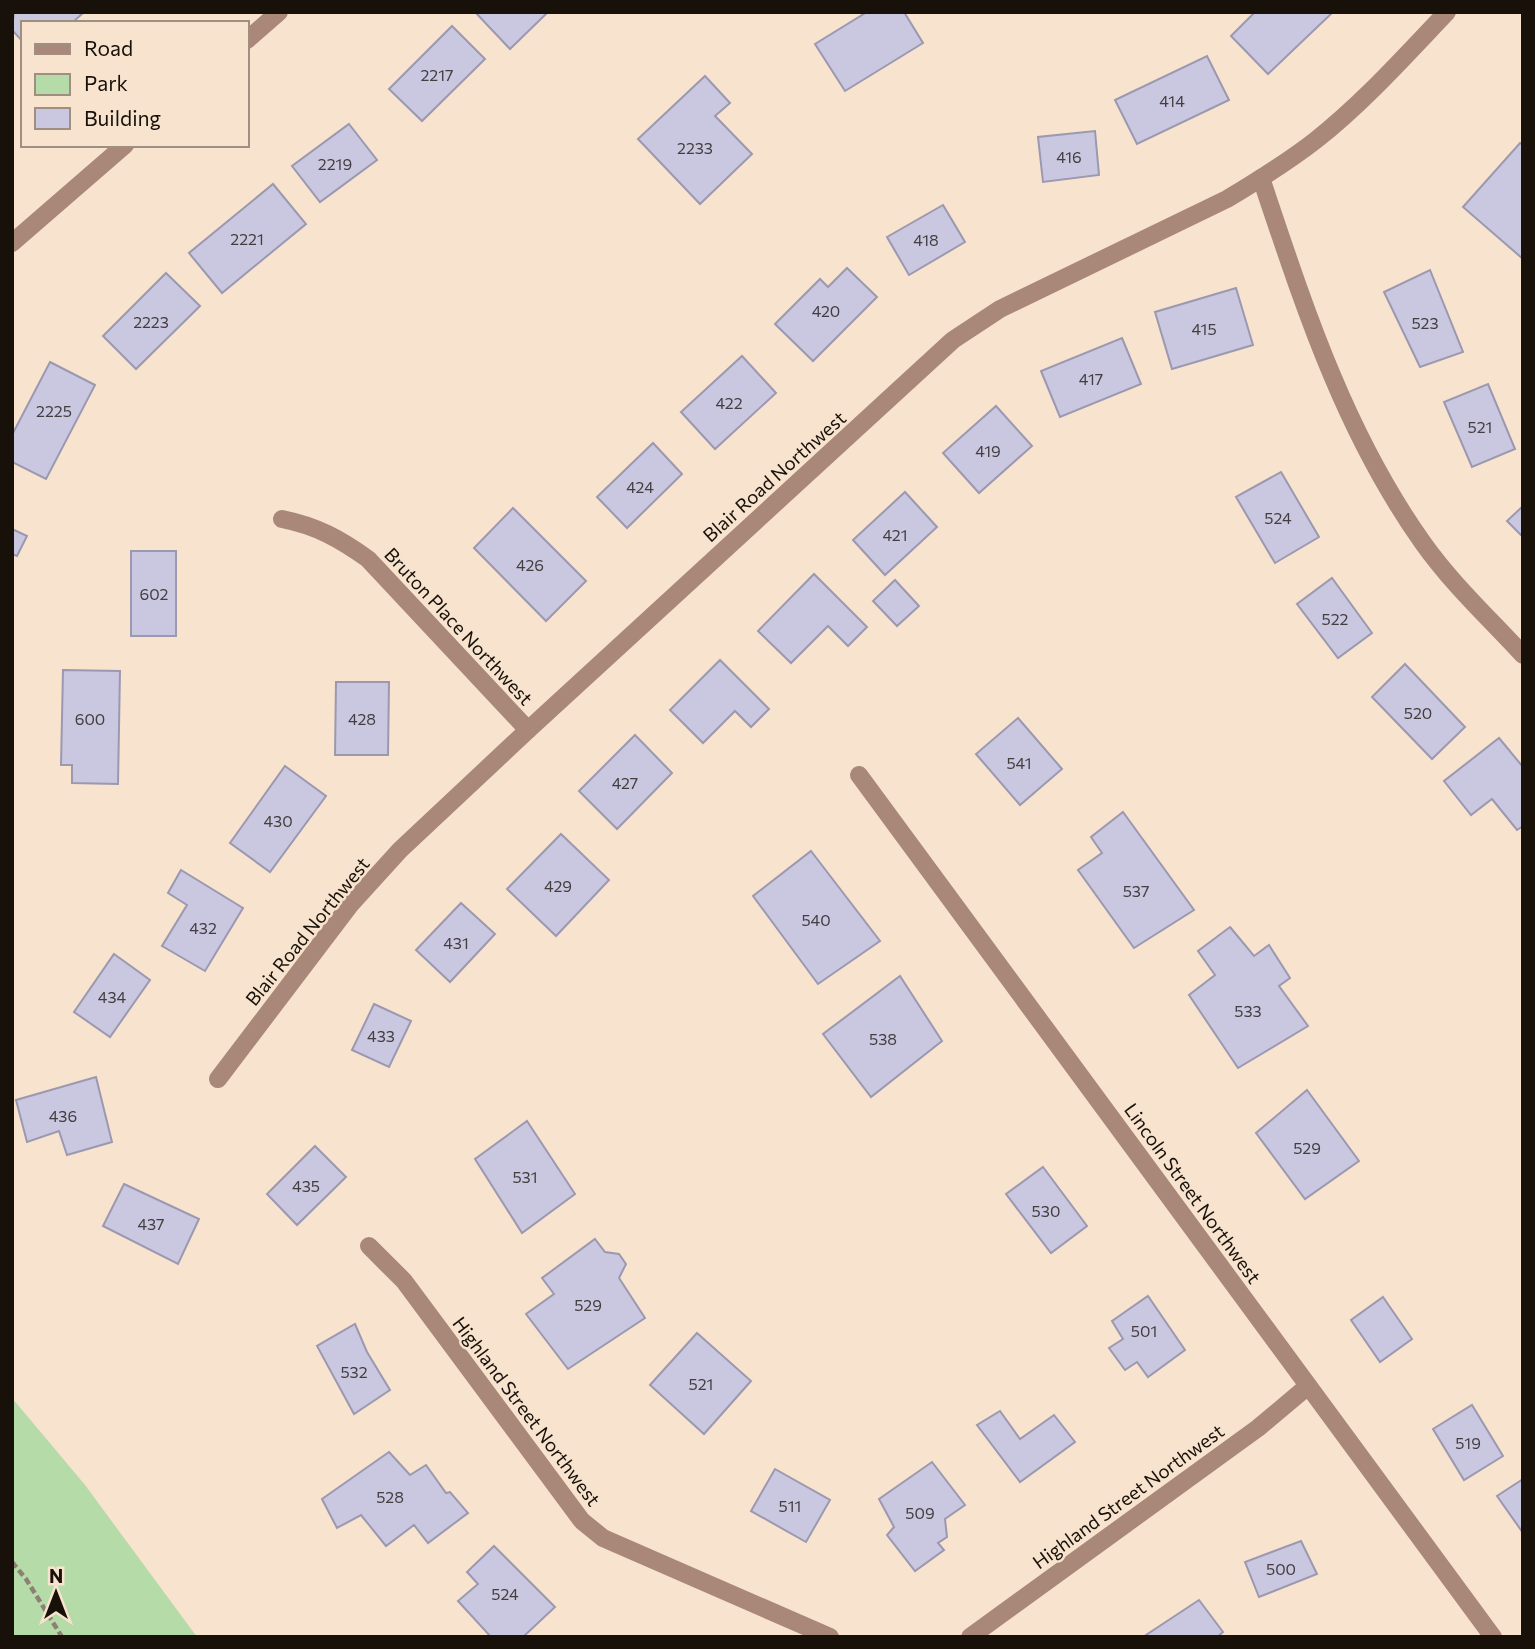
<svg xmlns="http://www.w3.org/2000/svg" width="1535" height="1649" font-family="Commissioner,sans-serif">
  <rect width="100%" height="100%" fill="#f7e3ce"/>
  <path fill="#b4dba8" d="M12 1398 85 1485 197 1637H12Z"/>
  <g fill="#cac7e0" stroke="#9b98b0" stroke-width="2">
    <path d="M14 12H84L72 23H23V42L12 30Z"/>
    <path d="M475 12H548L510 49Z"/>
    <path d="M867 12H904L923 43 845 91 815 44Z"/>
    <path d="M1255 12H1333L1268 74 1231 36Z"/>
    <path d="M452 26 485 59 422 121 389 89Z"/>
    <path d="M1207 56 1229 100 1137 144 1115 100Z"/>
    <path d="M705 76 730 103 715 116 752 154 700 204 638 139Z"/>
    <path d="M349 124 377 160 320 202 292 166Z"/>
    <path d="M1095 131 1099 175 1043 182 1038 137Z"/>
    <path d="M1520 143 1523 145V259L1463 207Z"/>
    <path d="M273 184 306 224 222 293 189 253Z"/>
    <path d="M943 205 965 242 909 275 887 237Z"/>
    <path d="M847 268 877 297 813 361 775 324 820 279 828 287Z"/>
    <path d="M1430 270 1463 352 1420 367 1384 292Z"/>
    <path d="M166 273 200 306 136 369 103 336Z"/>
    <path d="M1236 288 1253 345 1172 369 1155 312Z"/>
    <path d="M1122 338 1141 384 1060 417 1041 371Z"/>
    <path d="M742 356 776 393 715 449 681 412Z"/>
    <path d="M50 362 95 385 46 479 12 462V435Z"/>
    <path d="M1488 384 1515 449 1472 467 1444 402Z"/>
    <path d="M996 406 1032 446 979 493 943 453Z"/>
    <path d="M653 443 682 474 627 528 597 497Z"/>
    <path d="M1281 472 1319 537 1275 563 1236 497Z"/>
    <path d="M905 492 937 527 885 575 853 540Z"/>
    <path d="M1523 506V537L1507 521Z"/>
    <path d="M513 508 586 581 546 621 474 548Z"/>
    <path d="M12 529 27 536 17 556 12 554Z"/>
    <rect x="131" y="551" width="45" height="85"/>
    <path d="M814 574 867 627 848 646 828 626 791 663 758 631Z"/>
    <path d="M1332 578 1372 633 1338 658 1297 604Z"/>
    <path d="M895 580 919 606 897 626 873 601Z"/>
    <path d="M720 660 769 709 751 727 735 711 703 743 670 710Z"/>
    <path d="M1405 664 1465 727 1432 759 1372 697Z"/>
    <path d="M63 670 120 671 118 784 72 783V765H61Z"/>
    <path d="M336 682H389L388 755H335Z"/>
    <path d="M1018 718 1062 769 1020 805 976 754Z"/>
    <path d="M635 735 672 773 617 829 579 791Z"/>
    <path d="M1499 738 1523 767V826L1517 830 1492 799 1471 815 1444 781Z"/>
    <path d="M285 766 326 796 270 872 230 843Z"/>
    <path d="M1123 812 1194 910 1134 948 1078 870 1102 853 1091 837Z"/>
    <path d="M561 834 609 880 556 936 507 889Z"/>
    <path d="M811 851 880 941 818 984 753 896Z"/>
    <path d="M181 870 243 908 205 971 162 946 187 905 168 893Z"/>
    <path d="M461 903 495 934 450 982 416 950Z"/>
    <path d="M1230 927 1254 956 1269 945 1290 978 1279 986 1308 1026 1238 1068 1189 995 1215 975 1198 951Z"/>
    <path d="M114 954 150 980 110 1037 74 1012Z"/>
    <path d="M900 976 942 1041 871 1097 823 1034Z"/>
    <path d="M374 1004 411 1021 389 1067 352 1050Z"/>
    <path d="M96 1077 112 1142 67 1155 59 1131 27 1142 16 1100Z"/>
    <path d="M1307 1090 1359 1161 1305 1199 1256 1133Z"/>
    <path d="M527 1121 575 1194 522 1233 475 1159Z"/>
    <path d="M315 1146 346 1177 297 1225 267 1194Z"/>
    <path d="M1043 1167 1087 1226 1051 1253 1006 1194Z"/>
    <path d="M124 1184 199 1219 178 1264 103 1226Z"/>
    <path d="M595 1239 605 1252 619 1254 626 1264 619 1278 645 1318 568 1369 526 1314 554 1294 542 1278Z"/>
    <path d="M1148 1296 1185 1350 1148 1377 1137 1362 1125 1370 1109 1348 1123 1339 1112 1321Z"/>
    <path d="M1383 1297 1412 1339 1380 1362 1351 1320Z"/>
    <path d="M355 1324 367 1352 390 1390 354 1414 317 1346Z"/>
    <path d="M697 1333 751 1381 704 1434 650 1385Z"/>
    <path d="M1472 1405 1503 1456 1464 1480 1433 1429Z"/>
    <path d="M1000 1411 1020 1439 1054 1415 1075 1442 1020 1482 977 1425Z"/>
    <path d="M389 1452 410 1475 426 1465 446 1493 450 1492 468 1513 428 1543 414 1525 386 1546 361 1515 337 1528 322 1499Z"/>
    <path d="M932 1462 965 1505 945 1519 947 1537 938 1543 944 1550 915 1571 887 1535 894 1527 879 1499Z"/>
    <path d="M775 1469 830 1500 806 1542 751 1511Z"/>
    <path d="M1523 1479V1533L1497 1496Z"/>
    <path d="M1301 1541 1317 1574 1259 1597 1245 1562Z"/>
    <path d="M494 1546 555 1607 523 1637H491L458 1601 478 1584 467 1572Z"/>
    <path d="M1199 1600 1223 1632 1217 1637H1143Z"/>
  </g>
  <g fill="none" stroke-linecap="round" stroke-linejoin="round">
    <path stroke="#8e8072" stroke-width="4.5" stroke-dasharray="7 3.5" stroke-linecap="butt" d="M12 1562 26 1579 62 1637"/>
    <g stroke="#a98879" stroke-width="18">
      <path d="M247 40 279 12"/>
      <path d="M1261 178C1304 306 1344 432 1423 543 1452 584 1489 618 1523 655"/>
      <path d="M12 243 125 145"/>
      <path d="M282 519C317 526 340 539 368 559L528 730"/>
      <path d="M859 775 1493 1637"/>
      <path d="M218 1079 350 905 400 850 528 730 953 340 1000 309 1227 199C1257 181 1288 162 1316 140 1364 102 1405 56 1447 12"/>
      <path d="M369 1246 404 1281 582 1521 603 1538 830 1637"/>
      <path d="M970 1637 1258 1428 1308 1386"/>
    </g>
  </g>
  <g text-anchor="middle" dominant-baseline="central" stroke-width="5" stroke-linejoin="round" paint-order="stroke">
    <g font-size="16" fill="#443e40">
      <text x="437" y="74">2217</text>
      <text x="1172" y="100">414</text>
      <text x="695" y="147">2233</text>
      <text x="1069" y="156">416</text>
      <text x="335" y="163">2219</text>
      <text x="247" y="238">2221</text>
      <text x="926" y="239">418</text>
      <text x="826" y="310">420</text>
      <text x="151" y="321">2223</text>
      <text x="1425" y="322">523</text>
      <text x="1204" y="328">415</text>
      <text x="1091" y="378">417</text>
      <text x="729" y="402">422</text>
      <text x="54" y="410">2225</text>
      <text x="1480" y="426">521</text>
      <text x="988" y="450">419</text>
      <text x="640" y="486">424</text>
      <text x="1278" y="517">524</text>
      <text x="895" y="534">421</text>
      <text x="530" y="564">426</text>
      <text x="154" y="593">602</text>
      <text x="1335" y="618">522</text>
      <text x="1418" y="712">520</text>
      <text x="90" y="718">600</text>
      <text x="362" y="718">428</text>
      <text x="1019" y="762">541</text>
      <text x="625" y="782">427</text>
      <text x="278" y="820">430</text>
      <text x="558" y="885">429</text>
      <text x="1136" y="890">537</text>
      <text x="816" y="919">540</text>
      <text x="203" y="927">432</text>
      <text x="456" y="942">431</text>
      <text x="112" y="996">434</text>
      <text x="1248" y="1010">533</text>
      <text x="381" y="1035">433</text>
      <text x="883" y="1038">538</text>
      <text x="63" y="1115">436</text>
      <text x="1307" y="1147">529</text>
      <text x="525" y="1176">531</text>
      <text x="306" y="1185">435</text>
      <text x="1046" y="1210">530</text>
      <text x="151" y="1223">437</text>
      <text x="588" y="1304">529</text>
      <text x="1144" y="1330">501</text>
      <text x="354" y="1371">532</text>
      <text x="701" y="1383">521</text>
      <text x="1468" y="1442">519</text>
      <text x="390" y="1496">528</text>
      <text x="790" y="1505">511</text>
      <text x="920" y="1512">509</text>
      <text x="1281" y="1568">500</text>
      <text x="505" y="1593">524</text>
    </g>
    <g font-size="19" fill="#18110a" stroke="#f7e3ce">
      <text transform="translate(774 476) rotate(-42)">Blair Road Northwest</text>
      <text transform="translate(459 626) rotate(47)">Bruton Place Northwest</text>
      <text transform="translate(307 931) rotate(-51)">Blair Road Northwest</text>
      <text transform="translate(1193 1193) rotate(54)">Lincoln Street Northwest</text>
      <text transform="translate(527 1411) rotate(53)">Highland Street Northwest</text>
      <text transform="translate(1128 1496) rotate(-36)">Highland Street Northwest</text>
    </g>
  </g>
  <rect width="1535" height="1649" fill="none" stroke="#18110a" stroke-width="28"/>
  <rect x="21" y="21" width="228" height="126" fill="#f7e3ce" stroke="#9e8f80" stroke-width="2"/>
  <rect x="35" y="44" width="35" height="10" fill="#a98879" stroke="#9e8f80" stroke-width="2"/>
  <text x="84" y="56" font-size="21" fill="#18110a">Road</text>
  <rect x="35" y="74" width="35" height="21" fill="#b4dba8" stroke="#9e8f80" stroke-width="2"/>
  <text x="84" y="91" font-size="21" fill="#18110a">Park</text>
  <rect x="35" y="108" width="35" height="21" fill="#cac7e0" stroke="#9e8f80" stroke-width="2"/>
  <text x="84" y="126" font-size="21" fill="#18110a">Building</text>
  <g transform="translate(56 1593)" stroke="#f7e3ce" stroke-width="5" paint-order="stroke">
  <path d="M0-5L12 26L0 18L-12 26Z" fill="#18110a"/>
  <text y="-10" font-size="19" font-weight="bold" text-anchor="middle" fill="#18110a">N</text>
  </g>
</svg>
